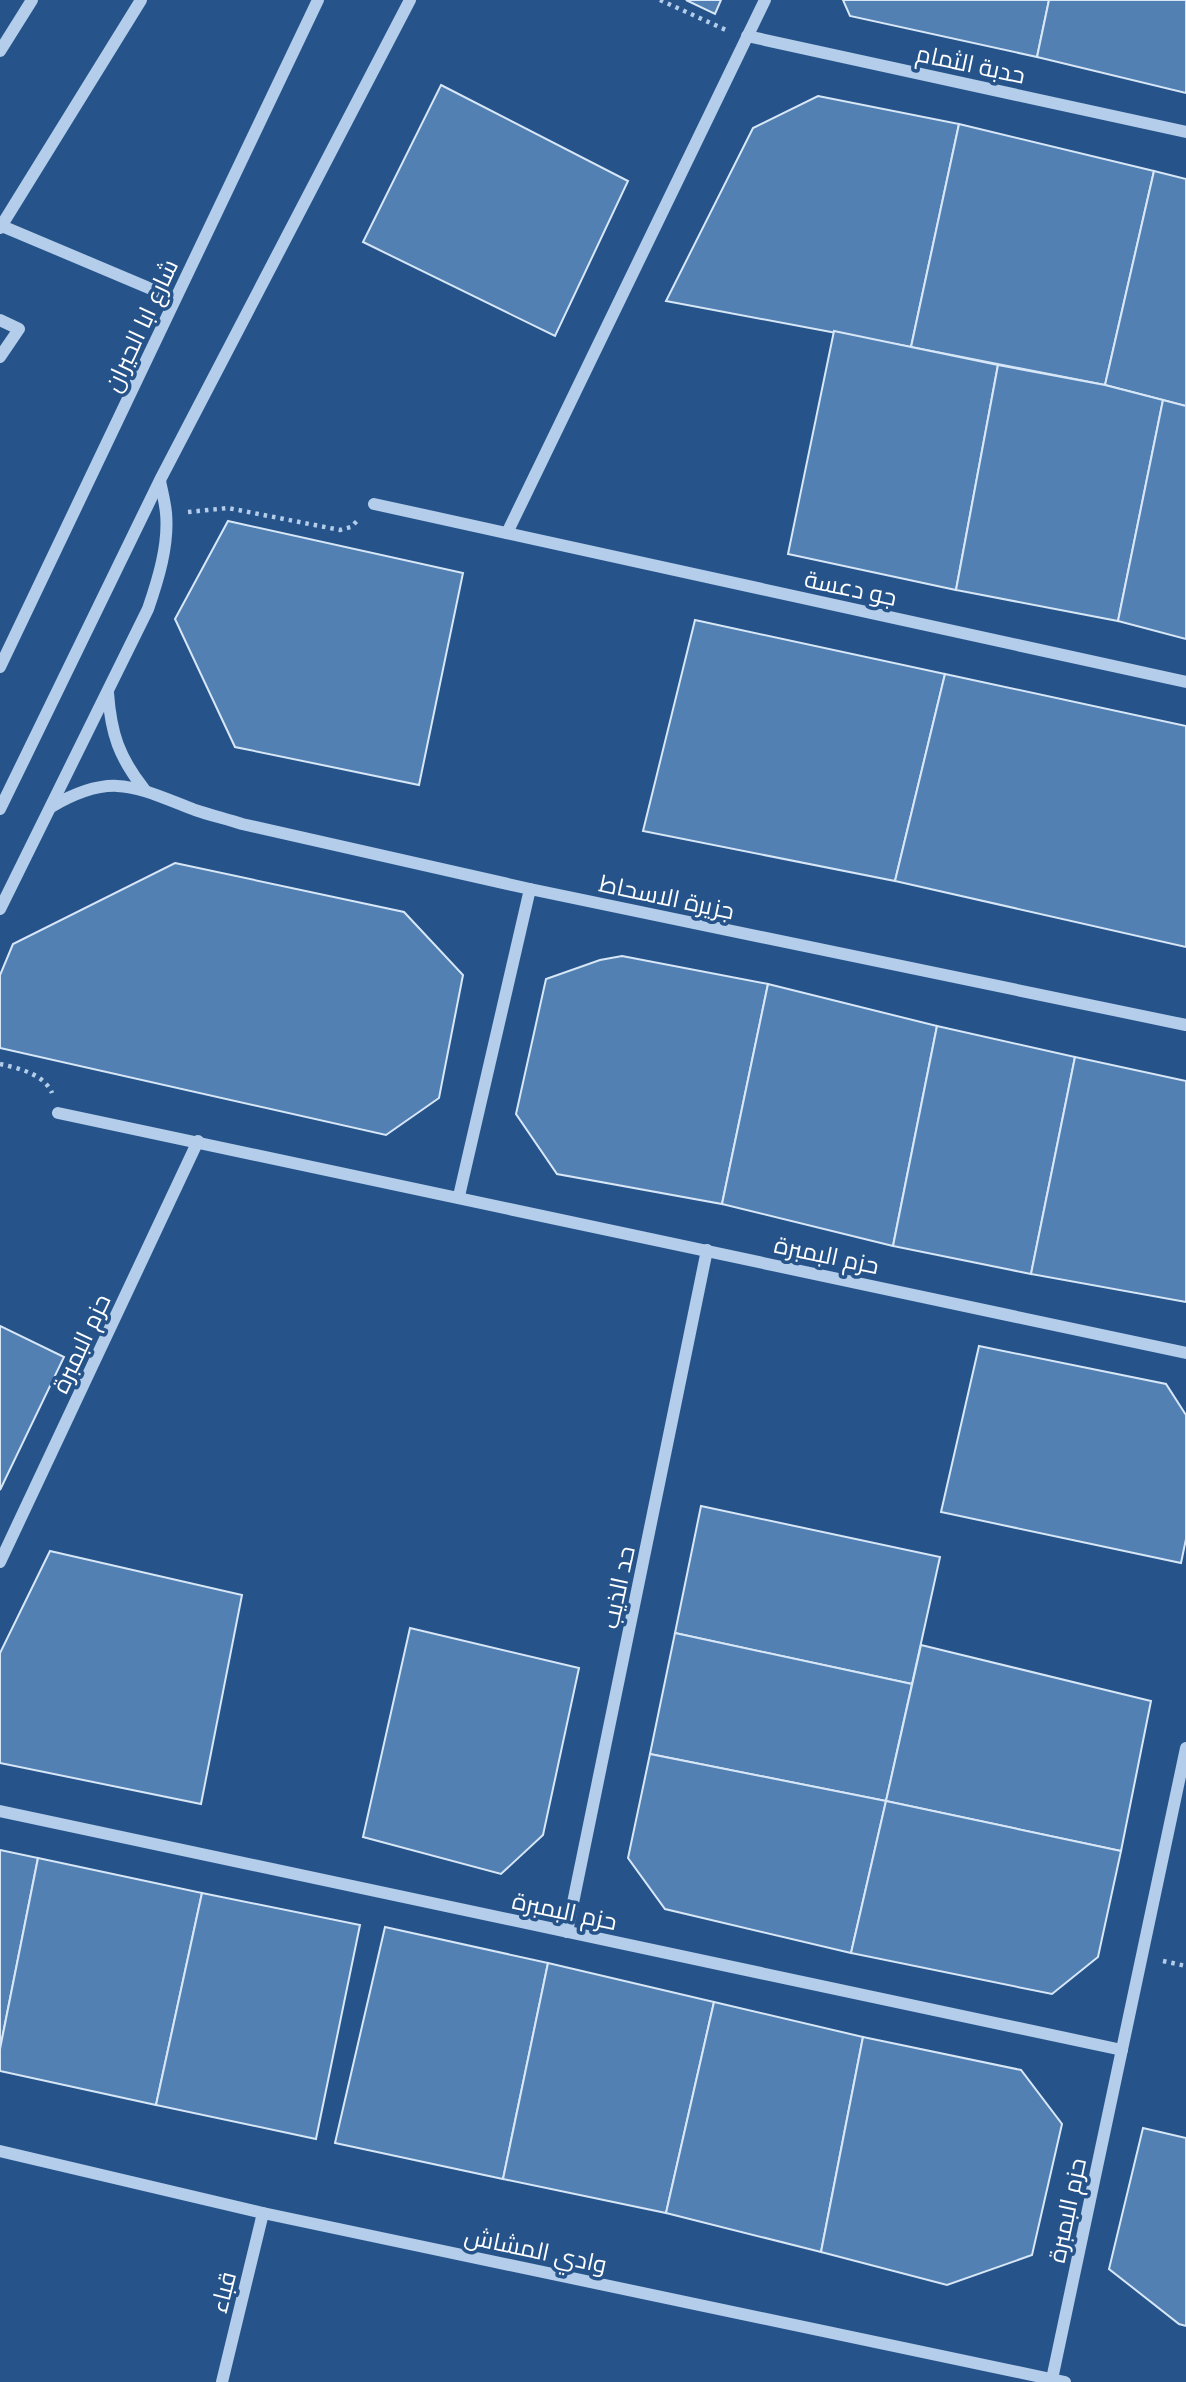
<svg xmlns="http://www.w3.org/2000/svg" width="1186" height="2382" font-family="'Golos Text',Cairo,sans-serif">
  <rect width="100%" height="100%" fill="#26548a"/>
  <g fill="#5280b3" stroke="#d7e7f7" stroke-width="2">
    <path d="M686 0H721L715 14Z"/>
    <path d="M843 0H1049L1037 57 850 16Z"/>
    <path d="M1049 0H1186V93L1037 57Z"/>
    <path d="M441 85 628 181 555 336 363 242Z"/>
    <path d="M818 96 959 124 911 347 666 301 753 128Z"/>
    <path d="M959 124 1154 171 1105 385 911 347Z"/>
    <path d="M1154 171 1186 179V406L1105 385Z"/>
    <path d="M834 331 998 365 956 590 788 554Z"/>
    <path d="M998 365 1105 385 1163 400 1118 621 956 590Z"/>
    <path d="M1163 400 1186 406V639L1118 621Z"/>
    <path d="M228 521 463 573 419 785 235 747 175 619Z"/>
    <path d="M695 620 945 674 895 881 643 831Z"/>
    <path d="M945 674 1186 726V947L895 881Z"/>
    <path d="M175 863 404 912 463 975 439 1098 386 1135 0 1048V975L13 944Z"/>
    <path d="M622 956 768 984 722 1204 557 1174 516 1114 546 979 600 960Z"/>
    <path d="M768 984 937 1026 893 1246 722 1204Z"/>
    <path d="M937 1026 1075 1057 1031 1274 893 1246Z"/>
    <path d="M1075 1057 1186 1081V1302L1031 1274Z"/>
    <path d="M0 1326 64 1357 0 1490Z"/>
    <path d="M979 1346 1166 1384 1186 1415V1539L1181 1563 941 1512Z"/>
    <path d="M701 1506 940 1557 912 1684 675 1633Z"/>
    <path d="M50 1551 242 1595 201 1804 0 1763V1653Z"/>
    <path d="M410 1628 579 1668 543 1835 501 1874 363 1837Z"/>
    <path d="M675 1633 912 1684 886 1801 650 1754Z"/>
    <path d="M921 1645 1151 1701 1121 1851 886 1801Z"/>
    <path d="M650 1754 886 1801 851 1953 665 1909 628 1858Z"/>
    <path d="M886 1801 1121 1851 1098 1957 1052 1994 851 1953Z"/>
    <path d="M0 1850 38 1858 0 2049Z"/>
    <path d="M38 1858 202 1893 156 2105 0 2071V2049Z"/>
    <path d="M202 1893 360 1925 316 2139 156 2105Z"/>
    <path d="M385 1927 548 1963 503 2179 335 2143Z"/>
    <path d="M548 1963 714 2002 666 2213 503 2179Z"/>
    <path d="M714 2002 863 2037 821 2252 666 2213Z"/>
    <path d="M863 2037 1021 2070 1062 2124 1032 2255 947 2285 821 2252Z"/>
    <path d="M1143 2128 1186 2138V2326L1179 2324 1109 2269Z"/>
  </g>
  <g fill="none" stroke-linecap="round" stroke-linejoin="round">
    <g stroke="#b3cdea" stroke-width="4.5" stroke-dasharray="3.5 5" stroke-linecap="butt">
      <path d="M660 0 726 30"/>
      <path d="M188 512 228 508 340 530 351 527 359 519"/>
      <path d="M0 1064C18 1068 44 1074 52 1093"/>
      <path d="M1163 1961 1186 1966"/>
    </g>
    <g stroke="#b3cdea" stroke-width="12">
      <path d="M747 36 1186 132"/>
      <path d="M0 51 32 0"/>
      <path d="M2 226 175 299"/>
      <path d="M0 228 141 0"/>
      <path d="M0 320 19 329 0 357"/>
      <path d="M374 504 1186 682"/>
      <path d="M507 533 765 0"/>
      <path d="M0 667 318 0"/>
      <path d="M108 693C111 734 119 757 144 789"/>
      <path d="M51 807C112 771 135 787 195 810 210 815 226 819 242 824L530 889 1186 1025"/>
      <path d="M0 809 160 480 410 0"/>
      <path d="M0 909 148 609C158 580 169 545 166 513 165 502 162 491 160 481"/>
      <path d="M58 1113 1186 1353"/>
      <path d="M459 1196 530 889"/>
      <path d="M0 1562 198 1141"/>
      <path d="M0 1811 1122 2050"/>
      <path d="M567 1932 707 1250"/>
      <path d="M0 2151 263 2213 1065 2382"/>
      <path d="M1052 2379 1186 1748"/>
      <path d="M222 2382 263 2213"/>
    </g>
  </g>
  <g text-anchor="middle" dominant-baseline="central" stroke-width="7" stroke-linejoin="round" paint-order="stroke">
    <g font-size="24" fill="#fff" stroke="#26548a">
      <text transform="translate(971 63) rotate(12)">حدبة الثمام</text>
      <text transform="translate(140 325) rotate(-65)">شارع ابا الحيران</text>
      <text transform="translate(851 587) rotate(12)">جو دعسة</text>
      <text transform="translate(667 896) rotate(12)">جزيرة الاسحاط</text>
      <text transform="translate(827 1254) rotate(12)">حزم البمبرة</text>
      <text transform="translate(80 1343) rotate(-65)">حزم البمبرة</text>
      <text transform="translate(617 1587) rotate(-78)">حد الذيب</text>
      <text transform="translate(565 1910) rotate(12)">حزم البمبرة</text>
      <text transform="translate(1066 2210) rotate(-78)">حزم البمبرة</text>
      <text transform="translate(536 2249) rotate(12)">وادي المشاش</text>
      <text transform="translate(222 2292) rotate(-76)">قباء</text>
    </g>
  </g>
</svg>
